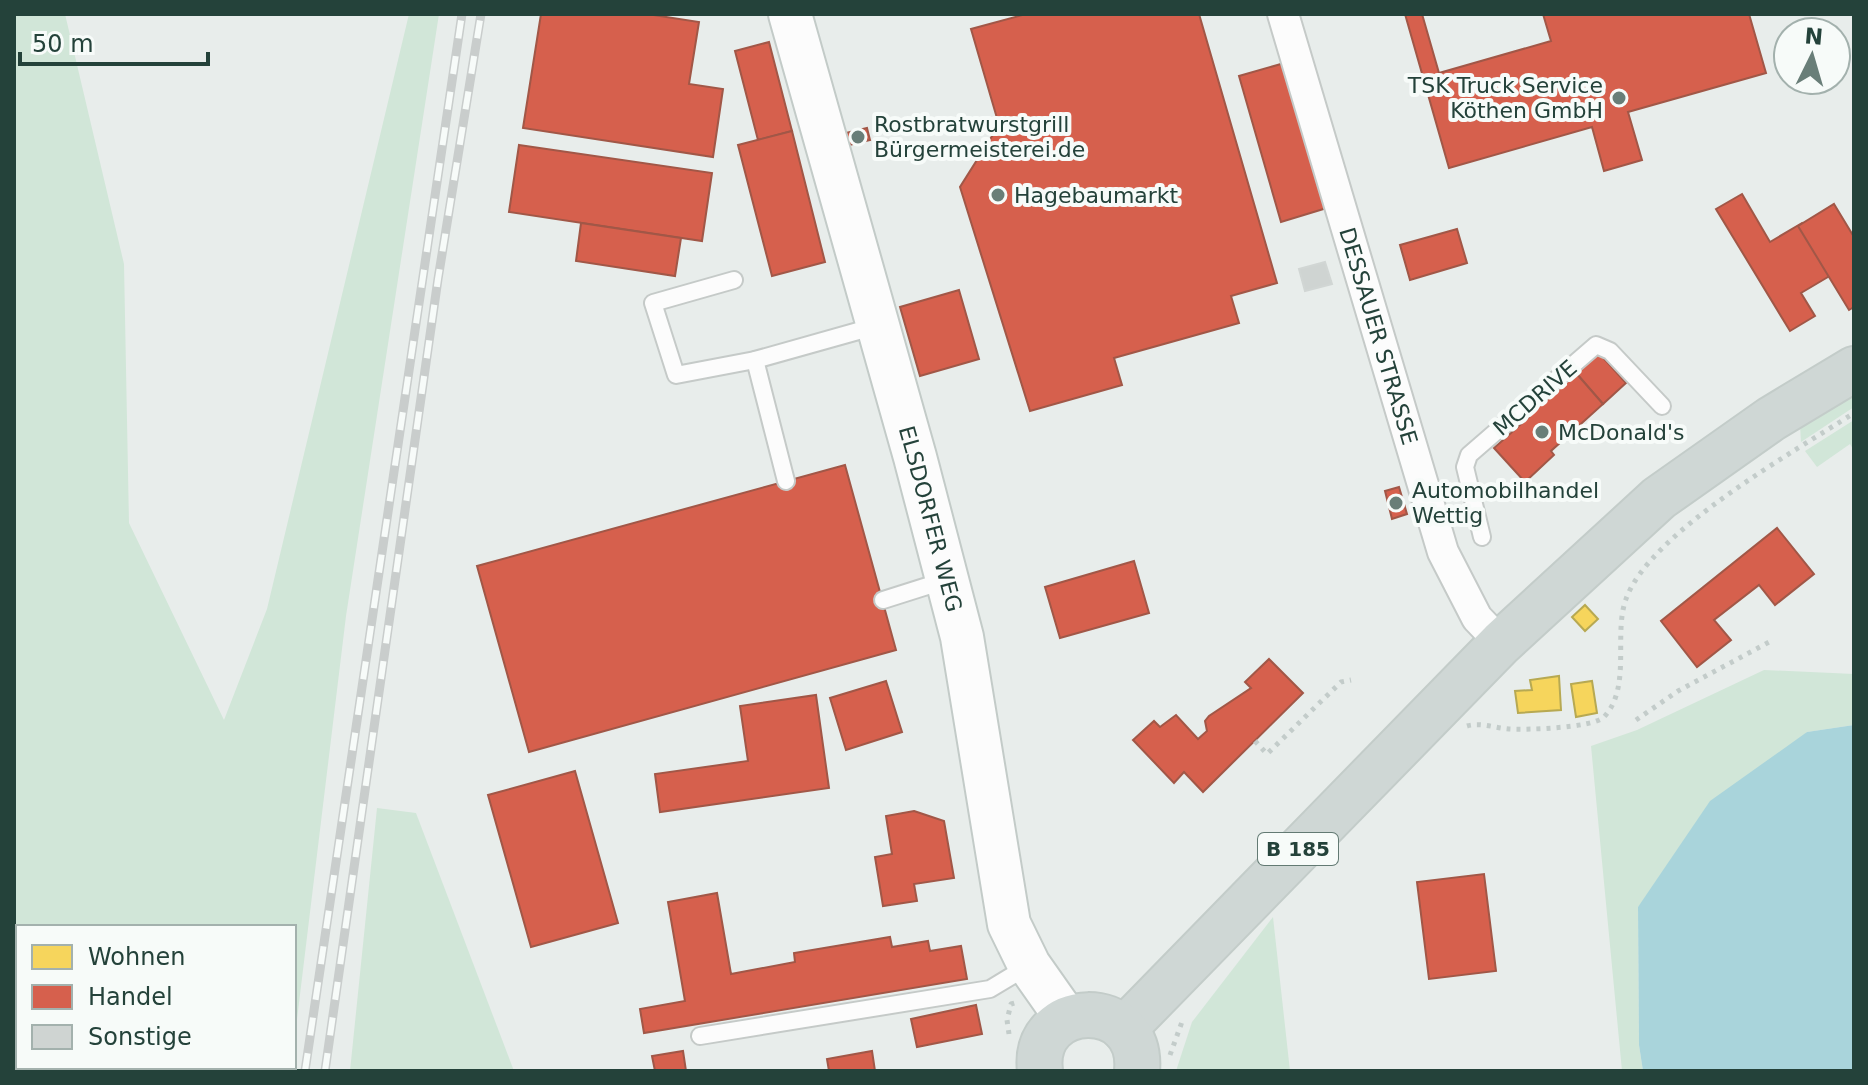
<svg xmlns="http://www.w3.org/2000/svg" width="1868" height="1085" font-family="'DejaVu Sans',sans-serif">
  <rect width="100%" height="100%" fill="#e8edeb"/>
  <g fill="#d1e6d8">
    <path d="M14 14H65L124 264 129 523 224 720 267 609 409 14H439L346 616 294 1044V927H18V1067H291L290 1071H14Z"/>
    <path d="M1854 388V407L1801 442 1800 425Z"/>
    <path d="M1854 420V451L1850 444 1817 467 1805 451Z"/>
    <path d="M1764 670 1854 674V725L1807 732 1638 907 1639 1045 1643 1071H1622L1591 746 1637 730Z"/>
    <path d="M377 808 416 813 514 1071H350Z"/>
    <path d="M1273 917 1290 1071H1176L1192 1022Z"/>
  </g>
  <path fill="#a9d4db" d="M1854 725V1071H1643L1639 1045 1638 907 1710 801 1807 732Z"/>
  <g fill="#f6d55c" stroke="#b7a952" stroke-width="2">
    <path d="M1585 605 1598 619 1585 631 1572 617Z"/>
    <path d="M1559 676 1561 710 1518 713 1515 691 1532 690 1530 680Z"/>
    <path d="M1592 681 1597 713 1576 717 1571 684Z"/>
  </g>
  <g fill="#d6604d" stroke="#a15747" stroke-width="2">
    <path d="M541 14H647L699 22 689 84 723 89 713 157 523 128Z"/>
    <path d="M1026 14H1199L1277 283 1231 296 1239 323 1114 358 1122 385 1030 411 960 187 999 125 971 29Z"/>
    <path d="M1405 14H1422L1439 73 1551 41 1543 14H1749L1766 73 1628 112 1642 160 1604 171 1592 127 1449 168Z"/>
    <path d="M769 42 792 131 758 140 735 51Z"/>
    <path d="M1288 62 1330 207 1281 222 1239 76Z"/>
    <path d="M867 128 870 140 849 145 846 133Z"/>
    <path d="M792 131 825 262 772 276 738 145Z"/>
    <path d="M519 145 712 173 702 241 509 212Z"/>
    <path d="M1742 194 1770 242 1802 223 1833 274 1801 293 1815 316 1790 331 1716 209Z"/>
    <path d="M1834 204 1854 237V307L1849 310 1798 226Z"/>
    <path d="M581 223 681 238 675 276 576 261Z"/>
    <path d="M1457 229 1467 263 1410 280 1400 245Z"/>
    <path d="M959 290 979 359 920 376 900 307Z"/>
    <path d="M1599 353 1626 383 1603 404 1576 373Z"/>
    <path d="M1576 373 1603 404 1551 451 1554 455 1525 482 1494 448 1530 416 1528 413Z"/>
    <path d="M845 465 896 650 529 752 477 566Z"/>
    <path d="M1399 487 1407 514 1392 519 1385 491Z"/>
    <path d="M1777 528 1814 574 1775 605 1759 585 1714 620 1731 640 1697 667 1661 621Z"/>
    <path d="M1134 561 1149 613 1060 638 1045 587Z"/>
    <path d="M1269 659 1303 693 1203 792 1184 772 1174 783 1133 740 1154 721 1160 727 1176 715 1198 739 1207 731 1205 721 1209 716 1251 688 1245 682Z"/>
    <path d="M886 681 902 732 846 750 830 698Z"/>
    <path d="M816 695 829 788 660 812 655 774 748 761 740 706Z"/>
    <path d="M575 771 618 923 531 947 488 795Z"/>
    <path d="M914 811 944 821 954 878 914 884 917 901 883 906 875 857 892 854 886 816Z"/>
    <path d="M1484 874 1496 971 1429 979 1417 882Z"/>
    <path d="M717 893 731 974 795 962 794 953 890 937 892 947 928 941 930 951 961 946 967 979 644 1033 640 1009 685 1001 668 902Z"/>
    <path d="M976 1005 982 1034 917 1047 911 1019Z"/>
    <path d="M683 1051 686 1071H655L652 1056Z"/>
    <path d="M872 1051 875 1071H829L827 1059Z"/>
  </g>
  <path fill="#cfd4d2" stroke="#d1d6d4" stroke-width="2" d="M1325 262 1332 284 1305 291 1299 269Z"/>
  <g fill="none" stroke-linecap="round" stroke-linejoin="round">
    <defs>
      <g id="lane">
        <path d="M734 280 653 303 676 375 755 360 876 326"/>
        <path d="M755 360 786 481"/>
        <path d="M1482 537 1465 467 1469 455 1596 345 1610 351 1662 406"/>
        <path d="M883 600 946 580"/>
        <path d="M700 1036 990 989 1028 966"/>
      </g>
      <g id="street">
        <path id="s1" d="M1283 14 1443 552 1477 618 1501 643"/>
      </g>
      <g id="secondary">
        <path id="s2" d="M790 14 915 457 962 637 1009 924 1029 965 1067 1019"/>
      </g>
      <g id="primary">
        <path d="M1124 1029 1501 643 1659 498 1771 419 1854 369"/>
        <path d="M1040 1071C1031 998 1144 995 1137 1071"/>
      </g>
    </defs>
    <use href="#lane" stroke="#c5cac8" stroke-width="20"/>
    <use href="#street" stroke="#c5cac8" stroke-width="34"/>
    <use href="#secondary" stroke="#c3cbc8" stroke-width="46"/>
    <use href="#primary" stroke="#c3ccc9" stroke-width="48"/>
    <g stroke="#c3ccca" stroke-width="5" stroke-dasharray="4 6" stroke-linecap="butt">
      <path d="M1636 720 1678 691 1771 641"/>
      <path d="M1467 726C1480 722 1495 728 1509 729 1526 730 1593 728 1604 717 1632 687 1613 634 1626 599 1650 532 1794 452 1854 413"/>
      <path d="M1255 741 1267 754 1341 682 1351 680"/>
      <path d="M1009 1034 1007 1020 1011 1004 1018 1002"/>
      <path d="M1170 1055 1183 1019"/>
    </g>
    <use href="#lane" stroke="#fcfcfc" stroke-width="16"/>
    <use href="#street" stroke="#fcfcfc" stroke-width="30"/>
    <use href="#secondary" stroke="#fcfcfc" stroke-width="42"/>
    <use href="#primary" stroke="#cfd7d5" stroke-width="44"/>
    <defs>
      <g id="rail">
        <path d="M305 1071 462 14"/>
        <path d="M325 1071 438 279 481 14"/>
      </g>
    </defs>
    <use href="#rail" stroke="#c9cdcc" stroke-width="9"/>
    <use href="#rail" stroke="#f7fbf9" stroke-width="6" stroke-dasharray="18" stroke-linecap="butt"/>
  </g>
  <g fill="#697e78" stroke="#f7fbf9" stroke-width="3">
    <circle cx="1619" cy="98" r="8"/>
    <circle cx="858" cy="137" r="8"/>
    <circle cx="998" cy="195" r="8"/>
    <circle cx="1542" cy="432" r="8"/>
    <circle cx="1396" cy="503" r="8"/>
  </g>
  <g text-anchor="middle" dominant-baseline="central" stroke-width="8" stroke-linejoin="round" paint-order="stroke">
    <rect fill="#f7fbf9" stroke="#637a73" stroke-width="2" x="1258" y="833" width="80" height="32" rx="6"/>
    <g font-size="20" font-weight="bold" fill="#24423a">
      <text x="1298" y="849">B 185</text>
    </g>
    <g font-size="22" fill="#24423a" stroke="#f7fbf9" text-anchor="start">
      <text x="1603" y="85" text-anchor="end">TSK Truck Service<tspan x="1603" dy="25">Köthen GmbH</tspan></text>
      <text x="874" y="124">Rostbratwurstgrill<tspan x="874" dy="25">Bürgermeisterei.de</tspan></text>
      <text x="1014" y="195">Hagebaumarkt</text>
      <text x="1558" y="432">McDonald's</text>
      <text x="1412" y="490">Automobilhandel<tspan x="1412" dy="25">Wettig</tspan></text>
    </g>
    <g font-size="22" fill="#24423a" stroke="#f7fbf9">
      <text stroke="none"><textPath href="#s1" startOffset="336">DESSAUER STRASSE</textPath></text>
      <text transform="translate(1535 398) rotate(-41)">MCDRIVE</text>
      <text stroke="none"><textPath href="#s2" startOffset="524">ELSDORFER WEG</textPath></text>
    </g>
  </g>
  <rect width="1868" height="1085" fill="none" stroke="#24423a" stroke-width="32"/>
  <rect x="16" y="925" width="280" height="144" fill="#f7fbf9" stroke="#a3b1ad" stroke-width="2"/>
  <rect x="32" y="945" width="40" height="24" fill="#f6d55c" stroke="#a3b1ad" stroke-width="2"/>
  <text x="88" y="965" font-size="24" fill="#24423a">Wohnen</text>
  <rect x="32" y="985" width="40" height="24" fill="#d6604d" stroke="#a3b1ad" stroke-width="2"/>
  <text x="88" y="1005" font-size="24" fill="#24423a">Handel</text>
  <rect x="32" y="1025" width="40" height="24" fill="#cfd4d2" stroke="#a3b1ad" stroke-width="2"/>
  <text x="88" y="1045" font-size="24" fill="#24423a">Sonstige</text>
  <g transform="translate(1812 56) rotate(5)"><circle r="38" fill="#f7fbf9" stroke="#a3b1ad" stroke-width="2"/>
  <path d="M0-6L14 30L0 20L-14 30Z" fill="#697e78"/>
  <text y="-12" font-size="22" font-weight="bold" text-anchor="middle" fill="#24423a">N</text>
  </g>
  <path d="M20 52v12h188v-12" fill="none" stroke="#24423a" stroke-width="4"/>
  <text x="32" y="52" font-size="24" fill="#24423a" stroke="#f7fbf9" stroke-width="6" paint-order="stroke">50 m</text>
</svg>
